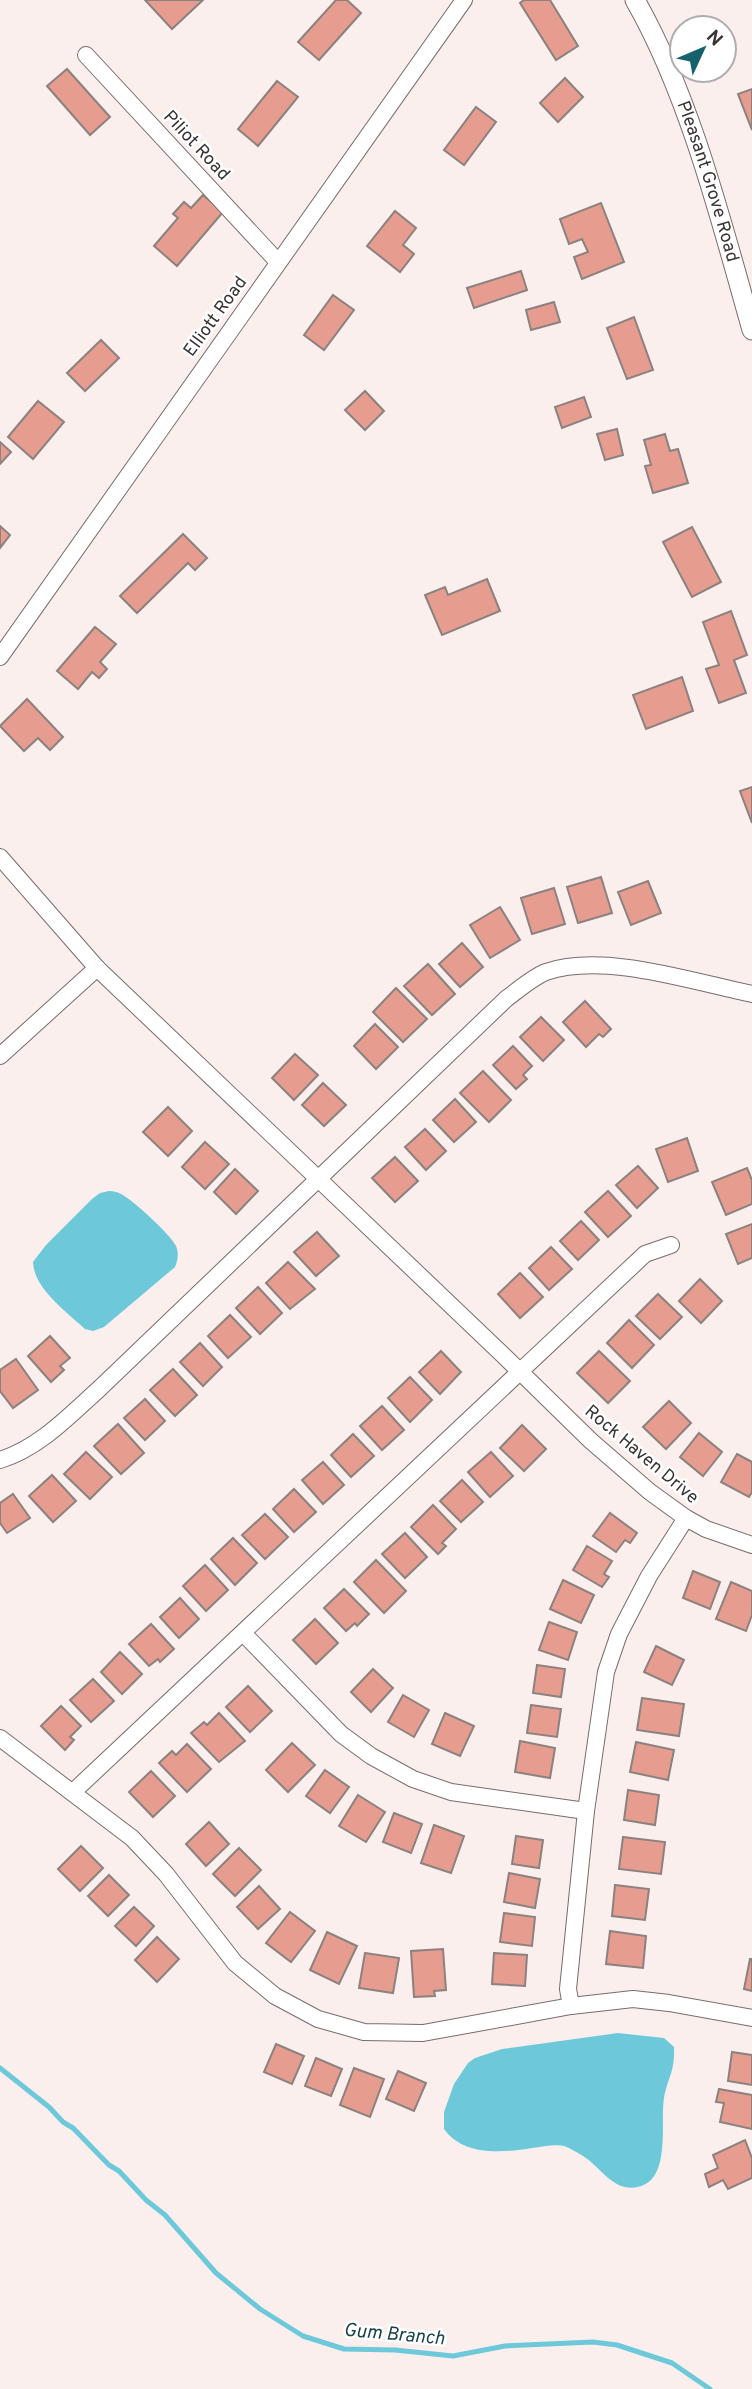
<svg xmlns="http://www.w3.org/2000/svg" width="752" height="2389" font-family="Overpass,sans-serif">
  <rect width="100%" height="100%" fill="#faefed"/>
  <g fill="#6dc9d9">
    <path d="M109 1191C111 1191 118 1192 119 1193 131 1198 171 1235 176 1246 179 1253 178 1260 175 1267L104 1327 93 1331 85 1329C67 1312 34 1289 33 1262L46 1245 92 1199 100 1193Z"/>
    <path d="M618 2033 664 2038 674 2047C675 2073 668 2076 664 2098 660 2120 671 2177 641 2186 615 2195 601 2167 583 2156 578 2153 570 2148 564 2146 554 2144 542 2147 532 2148 502 2153 463 2156 444 2129V2112L454 2084 468 2063 475 2058 502 2049Z"/>
  </g>
  <g fill="none" stroke-linecap="round" stroke-linejoin="round">
    <path stroke="#6dc9d9" stroke-width="5" d="M0 2068 49 2107 63 2122 73 2128 109 2165 119 2171 146 2200 165 2215 216 2273 260 2309 303 2336 344 2349 395 2350 453 2356 505 2346 593 2342 617 2345 672 2363 710 2389"/>
  </g>
  <g fill="#e69d90" stroke="#8b817f" stroke-width="2">
    <path d="M145 0H203L172 29Z"/>
    <path d="M336 0H347L361 13 319 60 298 42Z"/>
    <path d="M524 0H550L578 46 556 60 520 3Z"/>
    <path d="M67 69 110 117 90 135 47 86Z"/>
    <path d="M565 78 583 97 558 122 540 103Z"/>
    <path d="M277 81 298 97 258 146 238 129Z"/>
    <path d="M752 89V130L738 94Z"/>
    <path d="M476 107 496 122 464 165 444 150Z"/>
    <path d="M203 195 223 212 177 266 154 246 178 218 173 214 184 202 191 208Z"/>
    <path d="M601 203 624 262 582 279 574 257 588 252 582 239 569 244 560 219Z"/>
    <path d="M395 211 416 228 403 245 414 254 400 272 367 246Z"/>
    <path d="M521 271 527 290 474 308 467 288Z"/>
    <path d="M333 295 354 310 324 350 304 335Z"/>
    <path d="M554 302 560 322 531 330 526 310Z"/>
    <path d="M634 317 653 370 627 379 607 328Z"/>
    <path d="M101 340 119 358 85 391 67 373Z"/>
    <path d="M365 391 384 411 365 430 345 410Z"/>
    <path d="M584 397 591 417 562 428 555 407Z"/>
    <path d="M38 401 64 422 33 459 8 437Z"/>
    <path d="M617 429 623 455 605 460 597 434Z"/>
    <path d="M665 434 670 451 678 449 688 483 653 493 645 466 651 465 644 440Z"/>
    <path d="M0 442 11 452 0 464Z"/>
    <path d="M0 526 10 535 0 548Z"/>
    <path d="M692 527 721 582 692 597 663 542Z"/>
    <path d="M183 534 207 558 195 570 188 563 137 613 120 596Z"/>
    <path d="M487 579 500 611 442 635 425 595 445 587 448 595Z"/>
    <path d="M731 611 747 655 734 660 746 693 719 703 706 669 719 665 703 622Z"/>
    <path d="M95 627 116 644 100 662 107 669 99 678 92 672 78 689 57 671Z"/>
    <path d="M682 677 693 711 646 729 633 695Z"/>
    <path d="M27 699 63 737 50 750 38 738 24 751 0 726Z"/>
    <path d="M752 787V823L740 791Z"/>
    <path d="M601 877 612 913 578 923 567 887Z"/>
    <path d="M648 881 661 913 631 925 618 892Z"/>
    <path d="M554 888 565 924 532 934 521 898Z"/>
    <path d="M500 907 520 940 490 958 470 925Z"/>
    <path d="M462 943 483 967 460 987 439 964Z"/>
    <path d="M428 964 455 994 432 1015 404 986Z"/>
    <path d="M396 988 427 1019 403 1042 373 1012Z"/>
    <path d="M585 1001 611 1029 603 1037 599 1034 586 1047 563 1022Z"/>
    <path d="M541 1017 564 1040 543 1061 520 1037Z"/>
    <path d="M375 1024 398 1047 376 1069 354 1046Z"/>
    <path d="M513 1046 532 1066 523 1075 527 1079 516 1089 493 1065Z"/>
    <path d="M295 1054 318 1075 294 1100 272 1078Z"/>
    <path d="M483 1071 511 1100 489 1122 460 1093Z"/>
    <path d="M323 1083 346 1105 324 1126 302 1105Z"/>
    <path d="M455 1099 476 1122 454 1142 433 1120Z"/>
    <path d="M168 1107 192 1131 168 1156 143 1132Z"/>
    <path d="M425 1129 446 1151 426 1170 405 1147Z"/>
    <path d="M687 1138 698 1171 668 1182 656 1149Z"/>
    <path d="M205 1142 229 1164 205 1189 182 1167Z"/>
    <path d="M395 1157 418 1181 395 1202 372 1178Z"/>
    <path d="M638 1166 658 1188 637 1208 616 1185Z"/>
    <path d="M747 1168 752 1180V1204L726 1215 712 1182Z"/>
    <path d="M235 1169 258 1191 236 1214 214 1192Z"/>
    <path d="M608 1191 631 1216 608 1237 585 1212Z"/>
    <path d="M581 1221 599 1240 578 1260 560 1241Z"/>
    <path d="M752 1224V1258L738 1264 726 1234Z"/>
    <path d="M317 1232 339 1256 316 1276 294 1252Z"/>
    <path d="M551 1247 572 1269 549 1290 529 1268Z"/>
    <path d="M288 1262 315 1289 290 1309 266 1283Z"/>
    <path d="M520 1273 543 1297 520 1318 498 1294Z"/>
    <path d="M700 1279 722 1301 701 1323 679 1301Z"/>
    <path d="M258 1287 282 1313 260 1334 236 1308Z"/>
    <path d="M658 1294 682 1317 660 1339 636 1316Z"/>
    <path d="M230 1315 251 1337 228 1358 208 1336Z"/>
    <path d="M629 1320 654 1345 632 1368 607 1343Z"/>
    <path d="M50 1336 70 1358 60 1366 64 1370 51 1382 28 1356Z"/>
    <path d="M200 1343 222 1367 203 1386 180 1362Z"/>
    <path d="M441 1351 461 1372 440 1394 419 1372Z"/>
    <path d="M599 1351 630 1381 608 1403 577 1373Z"/>
    <path d="M16 1359 38 1390 13 1408 0 1391V1370Z"/>
    <path d="M173 1369 197 1395 175 1416 150 1390Z"/>
    <path d="M410 1377 432 1400 410 1422 388 1398Z"/>
    <path d="M145 1399 165 1421 145 1440 124 1418Z"/>
    <path d="M669 1401 691 1423 666 1449 643 1427Z"/>
    <path d="M382 1406 404 1430 382 1450 360 1426Z"/>
    <path d="M118 1424 144 1453 121 1474 94 1446Z"/>
    <path d="M522 1425 546 1449 524 1471 500 1448Z"/>
    <path d="M699 1433 722 1452 703 1476 680 1457Z"/>
    <path d="M353 1434 374 1456 351 1477 331 1455Z"/>
    <path d="M86 1452 112 1477 90 1499 64 1474Z"/>
    <path d="M491 1452 513 1476 490 1497 468 1472Z"/>
    <path d="M737 1454 752 1462V1492L749 1497 721 1482Z"/>
    <path d="M323 1462 344 1485 323 1504 302 1480Z"/>
    <path d="M52 1475 76 1501 53 1522 29 1496Z"/>
    <path d="M462 1480 483 1502 461 1522 440 1501Z"/>
    <path d="M294 1489 316 1512 294 1532 273 1509Z"/>
    <path d="M13 1494 30 1518 7 1533 0 1523V1503Z"/>
    <path d="M433 1505 456 1529 442 1543 446 1546 438 1554 411 1527Z"/>
    <path d="M610 1513 637 1533 630 1543 625 1540 616 1552 593 1536Z"/>
    <path d="M265 1514 288 1537 265 1559 242 1535Z"/>
    <path d="M405 1533 427 1557 405 1578 382 1554Z"/>
    <path d="M233 1538 257 1563 235 1585 211 1559Z"/>
    <path d="M587 1546 612 1561 604 1574 609 1577 602 1587 573 1570Z"/>
    <path d="M376 1560 406 1591 384 1613 354 1582Z"/>
    <path d="M205 1565 228 1590 206 1611 183 1586Z"/>
    <path d="M693 1571 720 1582 710 1609 683 1598Z"/>
    <path d="M563 1580 594 1595 581 1623 550 1609Z"/>
    <path d="M731 1582 752 1591V1615L746 1631 716 1619Z"/>
    <path d="M344 1589 369 1614 357 1626 355 1623 346 1631 324 1608Z"/>
    <path d="M180 1598 199 1619 179 1638 160 1617Z"/>
    <path d="M315 1619 338 1643 316 1664 293 1640Z"/>
    <path d="M549 1622 577 1632 568 1660 539 1650Z"/>
    <path d="M151 1624 174 1649 160 1662 158 1659 149 1666 129 1644Z"/>
    <path d="M656 1646 684 1660 672 1685 644 1672Z"/>
    <path d="M120 1652 142 1674 122 1694 101 1672Z"/>
    <path d="M537 1665 565 1669 561 1697 533 1693Z"/>
    <path d="M373 1669 393 1688 371 1712 351 1692Z"/>
    <path d="M93 1679 114 1701 91 1722 70 1700Z"/>
    <path d="M248 1686 272 1711 250 1732 226 1707Z"/>
    <path d="M403 1695 429 1710 414 1737 388 1722Z"/>
    <path d="M642 1698 684 1704 679 1736 637 1730Z"/>
    <path d="M531 1705 561 1709 557 1737 527 1733Z"/>
    <path d="M61 1706 81 1726 70 1737 74 1740 65 1750 41 1726Z"/>
    <path d="M219 1713 245 1741 219 1762 191 1733 204 1722 207 1725Z"/>
    <path d="M445 1713 474 1726 460 1756 432 1744Z"/>
    <path d="M520 1741 555 1748 550 1778 515 1772Z"/>
    <path d="M636 1742 674 1750 668 1780 630 1772Z"/>
    <path d="M292 1743 315 1765 288 1792 266 1770Z"/>
    <path d="M187 1744 211 1769 187 1792 159 1763 172 1751 176 1755Z"/>
    <path d="M325 1770 349 1787 330 1813 306 1796Z"/>
    <path d="M151 1771 175 1796 153 1817 129 1792Z"/>
    <path d="M628 1790 659 1795 655 1825 624 1820Z"/>
    <path d="M358 1795 385 1812 366 1842 339 1826Z"/>
    <path d="M394 1813 422 1824 411 1853 383 1842Z"/>
    <path d="M209 1822 229 1844 206 1866 186 1844Z"/>
    <path d="M434 1825 464 1836 451 1873 421 1863Z"/>
    <path d="M516 1836 543 1840 539 1868 512 1864Z"/>
    <path d="M623 1837 665 1842 661 1874 619 1869Z"/>
    <path d="M81 1846 103 1868 80 1891 58 1869Z"/>
    <path d="M239 1848 261 1870 235 1896 213 1874Z"/>
    <path d="M509 1873 540 1879 535 1908 504 1902Z"/>
    <path d="M109 1875 129 1895 108 1916 88 1896Z"/>
    <path d="M615 1885 649 1889 645 1920 612 1916Z"/>
    <path d="M259 1886 280 1909 258 1929 237 1907Z"/>
    <path d="M134 1907 154 1926 136 1946 115 1926Z"/>
    <path d="M290 1912 315 1931 291 1962 266 1943Z"/>
    <path d="M504 1913 535 1917 532 1946 500 1942Z"/>
    <path d="M610 1931 646 1936 643 1968 606 1964Z"/>
    <path d="M327 1932 357 1946 339 1984 310 1970Z"/>
    <path d="M157 1937 179 1959 157 1982 135 1960Z"/>
    <path d="M443 1949 446 1990 434 1991 435 1996 414 1997 411 1951Z"/>
    <path d="M365 1953 399 1958 393 1993 359 1988Z"/>
    <path d="M494 1953 527 1955 525 1986 492 1984Z"/>
    <path d="M750 1959H752V1991L744 1989Z"/>
    <path d="M276 2044 304 2056 292 2084 264 2072Z"/>
    <path d="M732 2052 752 2055V2085L728 2081Z"/>
    <path d="M316 2058 342 2069 331 2096 305 2086Z"/>
    <path d="M354 2068 384 2079 370 2117 340 2105Z"/>
    <path d="M398 2071 426 2083 414 2111 386 2099Z"/>
    <path d="M719 2089 752 2095V2129L720 2122 724 2103 716 2102Z"/>
    <path d="M745 2140 752 2158V2178L728 2189 723 2180 709 2187 705 2174 718 2168 713 2155Z"/>
  </g>
  <g fill="none" stroke-linecap="round" stroke-linejoin="round">
    <defs>
      <g id="minor">
        <path d="M86 55 278 262"/>
        <path d="M0 657 464 0"/>
        <path d="M0 857 97 968 503 1355 591 1441 650 1492 686 1518 706 1529 752 1545"/>
        <path d="M0 1056 97 968"/>
        <path d="M0 1460C39 1448 69 1416 99 1389L506 999C518 990 533 977 546 972 604 952 693 982 752 994"/>
        <path d="M243 1633 341 1734 371 1756 413 1779 451 1792 586 1811"/>
        <path d="M0 1738 132 1838 166 1874 235 1963 275 1996 318 2019 364 2032 423 2033 571 2006 633 1999 669 2003 752 2018"/>
        <path d="M73 1792 645 1254 671 1245"/>
        <path d="M571 2006 568 1989 586 1811 606 1672 619 1634 649 1576 686 1518"/>
      </g>
      <g id="tertiary">
        <path id="s1" d="M635 0C690 96 722 224 752 330"/>
      </g>
    </defs>
    <use href="#minor" stroke="#776d6b" stroke-width="18"/>
    <use href="#tertiary" stroke="#776d6b" stroke-width="21"/>
    <use href="#minor" stroke="#fff" stroke-width="16"/>
    <use href="#tertiary" stroke="#fff" stroke-width="19"/>
  </g>
  <g text-anchor="middle" dominant-baseline="central" stroke-width="5" stroke-linejoin="round" paint-order="stroke">
    <g font-size="18" fill="#383433" stroke="#fff">
      <text transform="translate(196 146) rotate(47)">Piliot Road</text>
      <text stroke="none"><textPath href="#s1" startOffset="196">Pleasant Grove Road</textPath></text>
      <text transform="translate(216 317) rotate(-54)">Elliott Road</text>
      <text transform="translate(641 1455) rotate(40)">Rock Haven Drive</text>
    </g>
    <g font-size="19" font-style="italic" fill="#18434a" stroke="#fff">
      <text transform="translate(394 2335) rotate(5)">Gum Branch</text>
    </g>
  </g>
  <g transform="translate(703 49) rotate(46)"><circle r="33" fill="#ffffff" stroke="#afaead" stroke-width="2"/>
  <path d="M0-5L12 26L0 18L-12 26Z" fill="#15626d"/>
  <text y="-10" font-size="19" font-weight="bold" text-anchor="middle" fill="#383433">N</text>
  </g>
</svg>
